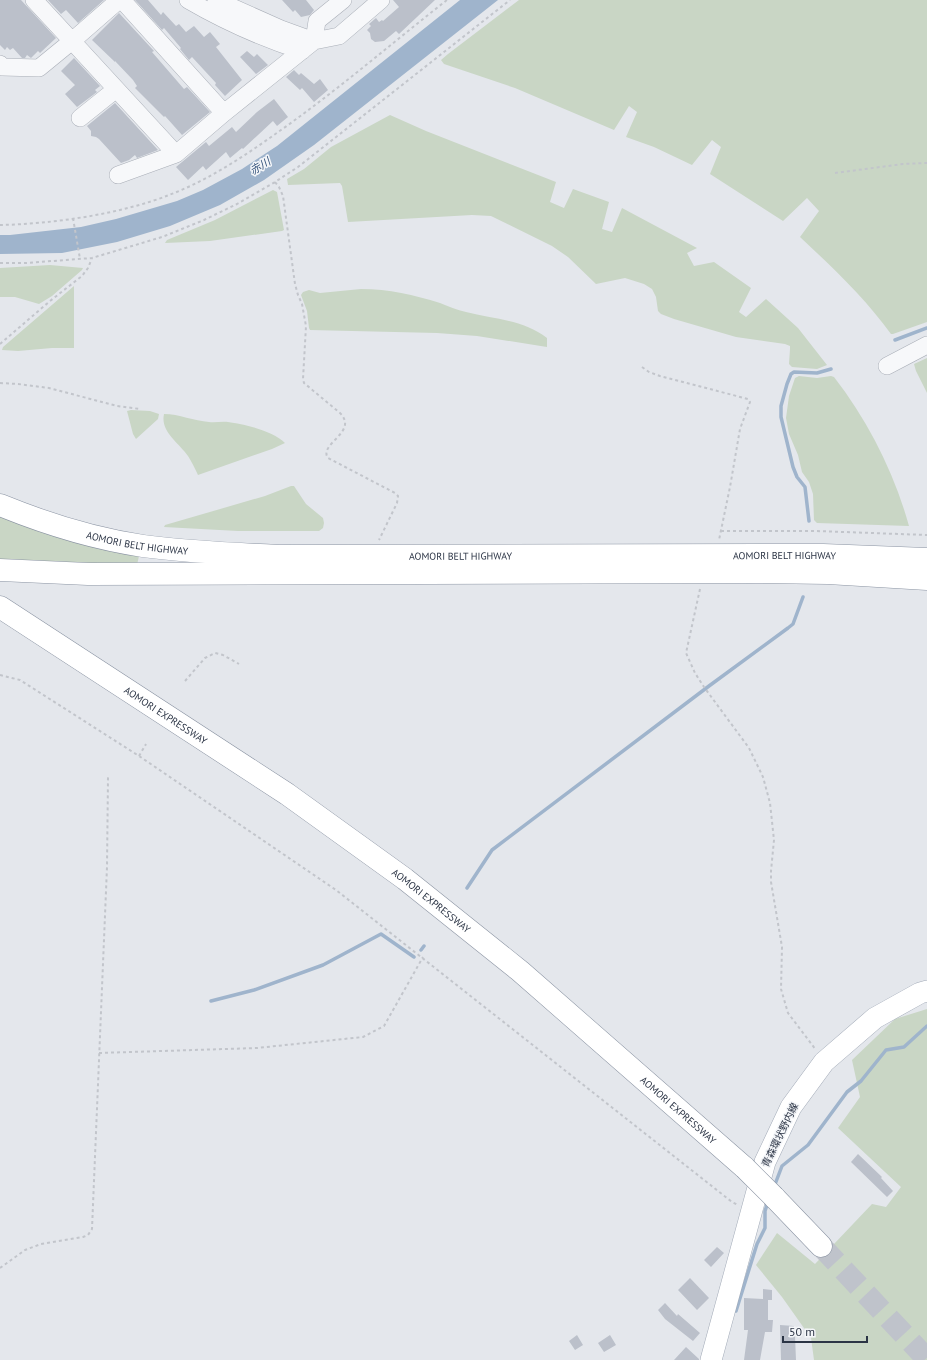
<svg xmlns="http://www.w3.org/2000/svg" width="927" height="1360" font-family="'PT Sans','Noto Sans JP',sans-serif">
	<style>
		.green { fill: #c9d6c5 }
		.water { fill: #9fb4cc }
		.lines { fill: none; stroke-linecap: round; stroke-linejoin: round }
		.stream { stroke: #9fb4cc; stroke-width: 3.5 }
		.building { fill: #bbc0ca }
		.highway-tunnel { stroke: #bfc3cb; stroke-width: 22; stroke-dasharray: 22 11; stroke-linecap: butt }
		.minor-casing { stroke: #a9aeb7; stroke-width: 18 }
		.major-casing { stroke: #a3abb8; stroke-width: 22 }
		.highway-casing { stroke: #8b94a3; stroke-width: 23 }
		.path { stroke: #c2c5cb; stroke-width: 2; stroke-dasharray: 3 3; stroke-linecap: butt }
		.minor { stroke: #f7f8fa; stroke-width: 17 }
		.major { stroke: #fff; stroke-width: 21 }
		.highway { stroke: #fff; stroke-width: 22 }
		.highway-bridge-casing { stroke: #8b94a3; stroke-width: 23; stroke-linecap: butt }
		.highway-bridge { stroke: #fff; stroke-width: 22 }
		.labels { text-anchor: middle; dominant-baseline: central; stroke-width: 3; stroke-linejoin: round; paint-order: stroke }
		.street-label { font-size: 10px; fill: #2b3445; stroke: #f4f6f9 }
		.water-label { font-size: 11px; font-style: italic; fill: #34527a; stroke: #f4f6f9 }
	</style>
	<rect width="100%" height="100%" fill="#e4e7ec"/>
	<!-- green -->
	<path class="green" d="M 519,0 L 927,0 L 927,322 L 893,334 L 891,334 C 865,298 832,267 800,237 L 819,211 L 807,198 L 783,221 L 710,174 L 721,147 L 712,140 L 692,165 L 654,147 L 626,137 L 637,112 L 629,106 L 614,130 L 515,88 L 444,64 L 441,60 L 448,54 Z
		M 390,115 L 426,131 L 556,182 L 550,202 L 564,208 L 573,189 L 609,202 L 602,229 L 612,232 L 622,208 L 697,248 L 687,253 L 694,266 L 714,262 L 751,288 L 739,312 L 746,317 L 766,299 L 798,328 L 827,365 L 817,369 L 792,367 L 789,364 L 790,349 L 790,346 L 785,344 L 736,337 L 674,319 L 661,314 L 658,311 L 656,297 L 652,289 L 644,284 L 625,278 L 596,284 L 568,257 L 552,246 L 491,216 L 472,215 L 348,222 L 342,186 L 340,183 L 288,185 L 287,179 L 304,169 L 331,147 Z
		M 273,190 L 277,192 L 284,230 L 282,231 L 210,241 L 165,243 L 167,240 L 215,220 Z
		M 50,265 L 83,268 L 82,270 L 52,296 L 39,304 L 15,297 L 0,297 L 0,268 Z
		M 74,286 L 74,348 L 52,348 L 18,351 L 2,350 L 3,347 Z
		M 361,289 C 389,289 414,295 440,303 C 448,306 457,310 466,312 C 494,319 524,320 547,338 L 547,347 L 477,336 L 437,333 L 310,330 L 309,328 L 307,311 L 301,295 L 303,292 L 309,290 L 320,293 Z
		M 927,358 L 927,393 L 916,371 L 914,364 Z
		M 799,376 L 817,378 L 831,376 L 834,377 C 868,421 894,472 909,526 L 817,523 L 814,520 L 813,494 L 809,482 L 802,472 L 798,455 L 789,434 L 786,418 L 789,396 L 795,378 Z
		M 131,410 L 150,411 L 159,414 L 158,419 L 136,439 L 133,434 L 127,411 Z
		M 164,414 C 179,414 194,421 209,422 C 215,423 222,421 228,422 C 244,424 273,431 285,443 L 272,449 L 198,475 C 195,469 192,462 188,456 C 179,443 160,432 164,414 Z
		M 291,486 L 294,486 L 306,504 L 323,518 L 324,523 L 323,528 L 319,531 L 238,531 L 164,527 L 165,525 L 265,496 Z
		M 0,513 L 139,556 L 137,565 L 0,559 Z
		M 927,1009 L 927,1360 L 814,1360 L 811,1338 L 782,1297 L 756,1265 L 777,1233 L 815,1264 L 872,1204 L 886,1207 L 901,1187 L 838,1128 L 860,1097 L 852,1060 L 895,1019 Z"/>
	<!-- water -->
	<path class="water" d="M 460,0 L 498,0 L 314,145 L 264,180 L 220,205 L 170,226 L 117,242 L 62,253 L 0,254 L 0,235 L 10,235 L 81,227 L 116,219 L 177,201 L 203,190 L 242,169 L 277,146 Z"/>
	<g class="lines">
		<!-- stream -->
		<path class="stream" d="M 895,340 L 927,328
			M 809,521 L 805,487 L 797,477 L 793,467 L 781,417 L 781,406 L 787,384 L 791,374 L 794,372 L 817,373 L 831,369
			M 467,888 L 492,850 L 709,686 L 788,628 L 793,624 L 803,597
			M 421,950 L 424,946
			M 211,1001 L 254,990 L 323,965 L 381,934 L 414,957
			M 774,1187 L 782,1166 L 808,1145 L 847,1092 L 861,1081 L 886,1050 L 904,1047 L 927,1026
			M 736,1311 L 757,1244 L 765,1228 L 765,1211 L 768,1202"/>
	</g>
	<!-- building -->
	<path class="building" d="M 0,0 L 21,0 L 56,38 L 40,53 L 38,51 L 31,58 L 27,55 L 25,58 L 22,58 L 13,48 L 10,50 L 7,47 L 5,50 L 0,45 Z
		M 48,0 L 104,0 L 78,23 L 66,10 L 61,14 Z
		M 135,0 L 148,0 L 161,15 L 163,12 L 176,26 L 179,24 L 186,32 L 194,26 L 204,37 L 210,32 L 220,44 L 216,47 L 242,80 L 225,96 L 215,85 L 216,83 L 192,57 L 189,60 L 180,49 L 181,48 L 164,28 L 162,30 Z
		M 282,0 L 306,0 L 314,10 L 310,15 L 301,17 L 295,10 L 293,12 Z
		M 393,0 L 435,0 L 399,34 L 396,31 L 384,41 L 375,42 L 371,39 L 370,33 L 367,30 L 371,26 L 369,24 L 376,18 L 379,22 L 382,20 L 383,21 L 399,7 Z
		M 119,13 L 154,51 L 152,52 L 184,89 L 187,87 L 210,112 L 182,135 L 165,116 L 164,117 L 135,88 L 137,86 L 133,80 L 115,61 L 115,62 L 92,40 Z
		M 247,51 L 254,57 L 257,54 L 268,65 L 256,74 L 240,57 Z
		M 74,58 L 100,86 L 95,90 L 97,92 L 77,107 L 65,94 L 75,85 L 61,71 Z
		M 294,70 L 299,75 L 301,73 L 314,84 L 320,79 L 328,90 L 314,102 L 302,88 L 300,90 L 286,77 Z
		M 274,99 L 288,117 L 277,126 L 273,121 L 243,149 L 242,148 L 230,158 L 226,152 L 206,170 L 203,166 L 188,180 L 176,167 L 206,142 L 209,146 L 232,127 L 236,132 L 257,112 Z
		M 115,103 L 158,150 L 137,158 L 135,155 L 129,160 L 121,163 L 99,139 L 96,137 L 91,136 L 91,131 L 87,126 Z
		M 858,1154 L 882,1177 L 881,1178 L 893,1191 L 887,1197 L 851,1162 Z
		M 717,1247 L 724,1253 L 711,1267 L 704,1260 Z
		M 690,1278 L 709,1298 L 697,1310 L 678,1290 Z
		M 763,1289 L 772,1290 L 772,1300 L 768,1300 L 768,1320 L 773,1320 L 772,1332 L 765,1332 L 760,1360 L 744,1360 L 748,1330 L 744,1330 L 744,1298 L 763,1299 Z
		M 665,1303 L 677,1316 L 678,1314 L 700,1333 L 693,1341 L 665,1319 L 658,1310 Z
		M 780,1325 L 794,1326 L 793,1336 L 795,1336 L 796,1360 L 781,1360 Z
		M 577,1335 L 583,1345 L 575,1350 L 569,1341 Z
		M 610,1335 L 616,1345 L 604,1352 L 598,1343 Z
		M 686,1347 L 699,1359 L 699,1360 L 674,1360 Z"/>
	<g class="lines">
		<!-- highway-tunnel -->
		<path class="highway-tunnel" d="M 821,1246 L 927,1359"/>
		<defs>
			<path id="minor" d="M 119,0 L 72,41 L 176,154 L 224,113 L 314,41 L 317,21 L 343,0
				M 122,0 L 224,113
				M 188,0 C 224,21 262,38 302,51
				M 216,0 L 281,29 L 314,41 L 339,36 L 381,0
				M 0,64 L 2,67 L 39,68 L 72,41 L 34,0
				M 80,118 L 115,90
				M 118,175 L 176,154
				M 887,366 L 927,345"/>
			<path id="major" d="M 711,1360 L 765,1162 L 791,1107 L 824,1062 L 831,1056 L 875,1018 L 920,993 L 927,991"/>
			<g id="highway">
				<path id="s1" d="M 0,505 C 44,523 96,539 143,546 C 188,552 233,554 279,556 L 823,555 L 927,559"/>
				<path d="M 0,570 L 88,574 L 755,572 L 828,573 L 927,579"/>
				<path id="s2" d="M 0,607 L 287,794 L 405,879 L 520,971 L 745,1168"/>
				<path d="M 774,1197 L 821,1246"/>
			</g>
		</defs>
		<!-- minor casing -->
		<use href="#minor" class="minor-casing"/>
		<!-- major casing -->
		<use href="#major" class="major-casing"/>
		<!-- highway casing -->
		<use href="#highway" class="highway-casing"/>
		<!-- path -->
		<path class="path" d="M 835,173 L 903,164 L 927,163
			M 275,182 L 279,187 L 283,196 L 295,284 L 298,295 L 302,304 L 306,326 L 303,379 L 304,383 L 340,413 C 359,432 318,444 328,458 L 395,493 L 398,496 L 397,503 L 379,540
			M 73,218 L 80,259
			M 0,225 C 52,224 121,214 169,195 C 209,180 246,155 281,130 C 339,89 392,43 447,0
			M 0,263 L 26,263 L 92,258 L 162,237 L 204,220 L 237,204 L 275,182 L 298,167 L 510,0
			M 0,344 L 50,301 L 82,276 L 88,268 L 92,258
			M 642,367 L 649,372 L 660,376 L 748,399 L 750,402 L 740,429 L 730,487 L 719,540
			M 0,383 L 18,384 L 49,388 L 117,406 L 140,409
			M 721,531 L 816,531 L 927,535
			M 700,589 L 686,653 L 695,673 L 704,687 L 749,748 L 763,777 L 770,803 L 774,840 L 771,871 L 771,882 L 782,947 L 781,989 L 788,1013 L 816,1050
			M 0,675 L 20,680 L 139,756 L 336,890 L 732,1202 L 738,1205
			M 185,681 L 205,658 L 215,653 L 223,655 L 239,664
			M 139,756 L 146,744
			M 99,1053 L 257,1048 L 363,1037 L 384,1026 L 423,957
			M 0,1268 L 25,1250 L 41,1244 L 83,1237 L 88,1235 L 92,1229 L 107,867 L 108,777"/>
		<!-- minor -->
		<use href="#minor" class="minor"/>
		<!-- major -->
		<use href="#major" class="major"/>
		<!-- highway -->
		<use href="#highway" class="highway"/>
		<defs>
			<path id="highway-bridge" d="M 745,1168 L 774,1197"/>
		</defs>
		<!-- highway-bridge casing -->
		<use href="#highway-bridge" class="highway-bridge-casing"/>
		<!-- highway-bridge -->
		<use href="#highway-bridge" class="highway-bridge"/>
	</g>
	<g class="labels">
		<!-- street labels -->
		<g class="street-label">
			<text stroke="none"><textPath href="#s1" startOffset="143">AOMORI BELT HIGHWAY</textPath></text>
			<text stroke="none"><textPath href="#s1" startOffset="791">AOMORI BELT HIGHWAY</textPath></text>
			<text stroke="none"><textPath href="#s1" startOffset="467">AOMORI BELT HIGHWAY</textPath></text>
			<text stroke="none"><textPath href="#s2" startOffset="198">AOMORI EXPRESSWAY</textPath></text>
			<text stroke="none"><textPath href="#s2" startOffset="522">AOMORI EXPRESSWAY</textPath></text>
			<text stroke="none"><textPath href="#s2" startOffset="846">AOMORI EXPRESSWAY</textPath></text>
			<text transform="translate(780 1135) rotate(-64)">青森環状野内線</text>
		</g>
		<!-- water labels -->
		<g class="water-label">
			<text transform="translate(260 166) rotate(-32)">赤川</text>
		</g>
	</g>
	<!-- scale -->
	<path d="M783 1336v6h84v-6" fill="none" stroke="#2b3445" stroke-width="2"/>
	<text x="789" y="1336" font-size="12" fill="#2b3445" stroke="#f4f6f9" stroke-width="3" paint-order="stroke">50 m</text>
</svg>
